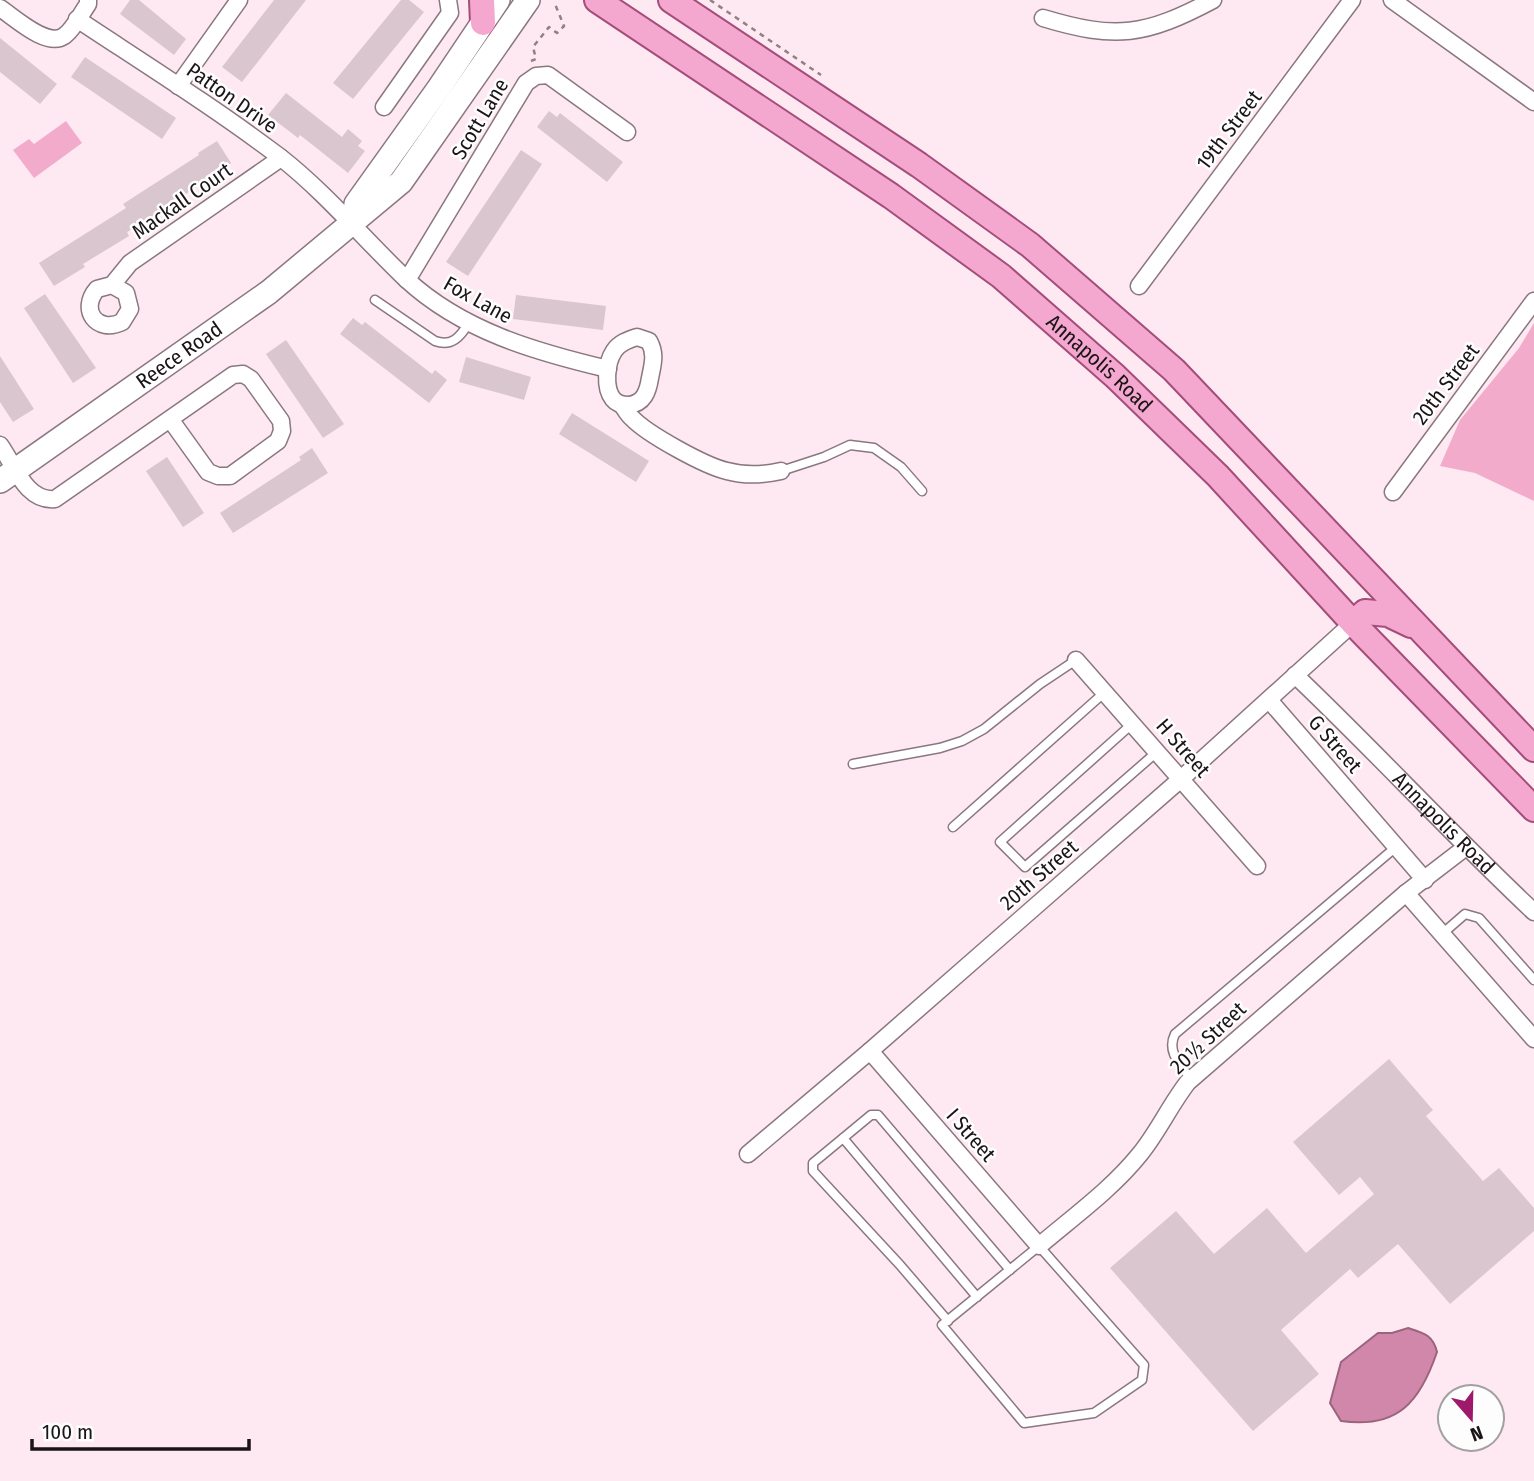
<svg xmlns="http://www.w3.org/2000/svg" width="1534" height="1481" font-family="'Fira Sans Condensed',sans-serif">
	<style>
		.green { fill: #f3abcc }
		.water { fill: #d187aa; stroke: #9a647e; stroke-width: 2 }
		.building { fill: #dac6ce }
		.lines { fill: none; stroke-linecap: round; stroke-linejoin: round }
		.service-casing { stroke: #8a777f; stroke-width: 11 }
		.minor-casing { stroke: #8a777f; stroke-width: 19 }
		.secondary-casing { stroke: #8a777f; stroke-width: 26 }
		.primary-casing { stroke: #a44d7a; stroke-width: 28 }
		.path { stroke: #8f8187; stroke-width: 2.5; stroke-dasharray: 5 5; stroke-linecap: butt }
		.service { stroke: #fff; stroke-width: 8 }
		.minor { stroke: #fff; stroke-width: 16 }
		.secondary { stroke: #fff; stroke-width: 23 }
		.primary { stroke: #f4a7cf; stroke-width: 24 }
		.labels { text-anchor: middle; dominant-baseline: central; stroke-width: 5; stroke-linejoin: round; paint-order: stroke }
		.street-label { font-size: 21px; fill: #1b1417; stroke: #fdfdfd }
	</style>
	<rect width="100%" height="100%" fill="#fee9f2"/>
	<!-- green -->
	<path class="green" d="M 66,121 L 82,143 L 34,178 L 13,150 L 29,139 L 34,144 Z
		M 1534,323 L 1534,501 L 1475,473 L 1440,466 L 1460,420 L 1519,348 Z"/>
	<!-- water -->
	<path class="water" d="M 1408,1328 C 1424,1333 1433,1335 1437,1352 C 1420,1402 1398,1429 1341,1421 L 1330,1403 L 1341,1362 L 1378,1333 L 1392,1333 Z"/>
	<!-- building -->
	<path class="building" d="M 130,0 L 139,0 L 186,39 L 174,55 L 120,14 Z
		M 274,0 L 306,0 L 242,82 L 222,67 Z
		M 401,0 L 409,0 L 424,12 L 353,99 L 333,83 Z
		M 0,38 L 57,84 L 40,104 L 0,72 Z
		M 85,57 L 176,118 L 162,139 L 71,77 Z
		M 286,93 L 342,137 L 348,129 L 362,141 L 358,146 L 365,151 L 348,173 L 300,135 L 298,138 L 268,115 Z
		M 549,111 L 557,117 L 560,113 L 623,162 L 607,182 L 537,127 Z
		M 217,141 L 231,163 L 183,196 L 182,194 L 164,206 L 166,210 L 127,232 L 129,236 L 83,264 L 85,267 L 54,286 L 39,263 L 126,208 L 123,204 L 199,155 L 198,153 Z
		M 521,150 L 542,164 L 468,276 L 446,262 Z
		M 45,294 L 96,368 L 73,383 L 24,308 Z
		M 516,295 L 606,306 L 603,330 L 513,319 Z
		M 353,318 L 362,325 L 365,322 L 432,374 L 435,370 L 447,380 L 429,403 L 340,334 Z
		M 286,340 L 344,424 L 323,438 L 266,354 Z
		M 0,356 L 34,409 L 13,422 L 0,402 Z
		M 466,357 L 531,377 L 524,400 L 459,382 Z
		M 572,413 L 649,461 L 636,482 L 559,434 Z
		M 312,448 L 328,473 L 233,533 L 220,513 L 301,460 L 299,457 Z
		M 167,457 L 204,513 L 183,527 L 146,471 Z
		M 1389,1059 L 1433,1110 L 1426,1116 L 1483,1181 L 1499,1168 L 1534,1208 L 1534,1231 L 1450,1304 L 1398,1244 L 1358,1278 L 1350,1269 L 1281,1330 L 1319,1374 L 1253,1431 L 1110,1268 L 1176,1211 L 1214,1254 L 1267,1208 L 1306,1253 L 1374,1194 L 1360,1177 L 1339,1195 L 1293,1142 Z"/>
	<g class="lines">
		<defs>
			<path id="service" d="M 375,300 L 435,341 C 452,347 460,337 469,323
				M 781,471 L 824,457 L 850,445 L 874,448 L 901,467 L 922,491
				M 1132,724 L 1000,842 L 1025,867 L 1158,751
				M 853,764 L 940,748 L 962,741 L 984,729 L 1040,684 L 1076,660
				M 953,827 L 1105,692
				M 1442,934 L 1465,914 L 1479,918 L 1534,980
				M 1191,1079 C 1181,1065 1166,1052 1175,1034 L 1396,847
				M 843,1138 L 977,1297
				M 1039,1246 L 1144,1365 L 1142,1380 L 1094,1413 L 1024,1423 L 942,1325 Z
				M 948,1321 L 900,1265 L 813,1171 L 813,1163 L 871,1115 L 878,1115 L 1010,1270"/>
			<g id="minor">
				<path d="M 1392,0 L 1534,102"/>
				<path d="M 0,8 C 15,18 47,48 64,36 C 73,30 81,14 88,4 L 88,0"/>
				<path d="M 1043,18 C 1116,40 1145,36 1213,0"/>
				<path d="M 77,19 C 145,64 215,108 280,157 C 326,193 364,239 406,279 C 462,331 536,352 608,369"/>
				<path d="M 178,86 L 239,0"/>
				<path d="M 384,107 L 450,13 L 448,0"/>
				<path d="M 407,280 L 526,83 L 536,76 L 548,75 L 627,132"/>
				<path d="M 112,285 L 126,293 L 130,309 L 122,322 C 97,334 79,310 97,289 L 112,285 L 130,263 L 281,158"/>
				<path d="M 1139,286 L 1352,0"/>
				<path d="M 637,337 L 649,341 C 656,354 653,363 650,378 C 648,391 644,404 628,405 C 622,405 617,404 613,399 C 604,388 606,363 614,351 C 619,343 628,340 637,337 Z"/>
				<path d="M 622,405 C 625,409 628,415 632,418 C 647,434 705,466 727,471 C 745,476 763,475 781,471"/>
				<path d="M 0,445 C 15,466 26,502 55,499 L 233,375 L 243,374 L 251,379 L 281,421 L 282,431 L 278,441 L 230,476 L 218,476 L 208,472 L 170,419"/>
				<path d="M 1393,492 L 1534,301"/>
				<path d="M 1076,660 L 1257,866"/>
				<path id="s1" d="M 1295,675 C 1376,752 1452,835 1534,912"/>
				<path d="M 1269,700 L 1425,880"/>
				<path d="M 1406,893 L 1534,1039"/>
				<path d="M 870,1051 L 1039,1246 C 1073,1217 1112,1189 1140,1154 C 1158,1132 1170,1105 1188,1082 L 1406,893 L 1466,847"/>
				<path d="M 748,1154 L 870,1051 L 1182,778 L 1353,623"/>
			</g>
			<g id="secondary">
				<path d="M 354,217 L 356,204 L 439,88 L 498,0"/>
				<path id="s2" d="M 0,481 L 269,292 L 401,182 L 528,0"/>
			</g>
			<g id="primary">
				<path d="M 482,0 L 483,23"/>
				<path id="s3" d="M 597,0 L 891,196 L 1001,276 L 1115,376 L 1218,476 L 1353,623 L 1534,809"/>
				<path d="M 671,0 L 919,165 L 1030,245 L 1174,370 L 1534,749"/>
				<path d="M 1353,623 L 1365,612 L 1388,614 L 1411,625"/>
			</g>
		</defs>
		<!-- service casing -->
		<use href="#service" class="service-casing"/>
		<!-- minor casing -->
		<use href="#minor" class="minor-casing"/>
		<!-- secondary casing -->
		<use href="#secondary" class="secondary-casing"/>
		<!-- primary casing -->
		<use href="#primary" class="primary-casing"/>
		<!-- path -->
		<path class="path" d="M 710,0 L 821,75
			M 531,61 L 536,59 L 533,47 L 549,27 L 557,33 L 564,26 L 555,4"/>
		<!-- service -->
		<use href="#service" class="service"/>
		<!-- minor -->
		<use href="#minor" class="minor"/>
		<!-- secondary -->
		<use href="#secondary" class="secondary"/>
		<!-- primary -->
		<use href="#primary" class="primary"/>
	</g>
	<g class="labels">
		<!-- street labels -->
		<g class="street-label">
			<text transform="translate(232 98) rotate(35)">Patton Drive</text>
			<text transform="translate(480 119) rotate(-59)">Scott Lane</text>
			<text transform="translate(1229 130) rotate(-53)">19th Street</text>
			<text transform="translate(182 201) rotate(-35)">Mackall Court</text>
			<text transform="translate(478 300) rotate(29)">Fox Lane</text>
			<text stroke="none"><textPath href="#s2" startOffset="219">Reece Road</textPath></text>
			<text stroke="none"><textPath href="#s3" startOffset="621">Annapolis Road</textPath></text>
			<text transform="translate(1446 384) rotate(-53)">20th Street</text>
			<text transform="translate(1335 744) rotate(49)">G Street</text>
			<text transform="translate(1183 748) rotate(49)">H Street</text>
			<text stroke="none"><textPath href="#s1" startOffset="210">Annapolis Road</textPath></text>
			<text transform="translate(1039 875) rotate(-41)">20th Street</text>
			<text transform="translate(1208 1038) rotate(-43)">20½ Street</text>
			<text transform="translate(971 1135) rotate(49)">I Street</text>
		</g>
	</g>
	<!-- north arrow -->
	<g transform="translate(1471 1418) rotate(160)"><circle r="33" fill="#fdfdfd" stroke="#a3a0a1" stroke-width="2"/>
	<path d="M0-5L12 26L0 18L-12 26Z" fill="#9e1969"/>
	<text y="-10" font-size="19" font-weight="bold" text-anchor="middle" fill="#1b1417">N</text>
	</g>
	<!-- scale -->
	<path d="M32 1439v10h217v-10" fill="none" stroke="#1b1417" stroke-width="3.5"/>
	<text x="42" y="1439" font-size="21" fill="#1b1417" stroke="#fdfdfd" stroke-width="5" paint-order="stroke">100 m</text>
</svg>
